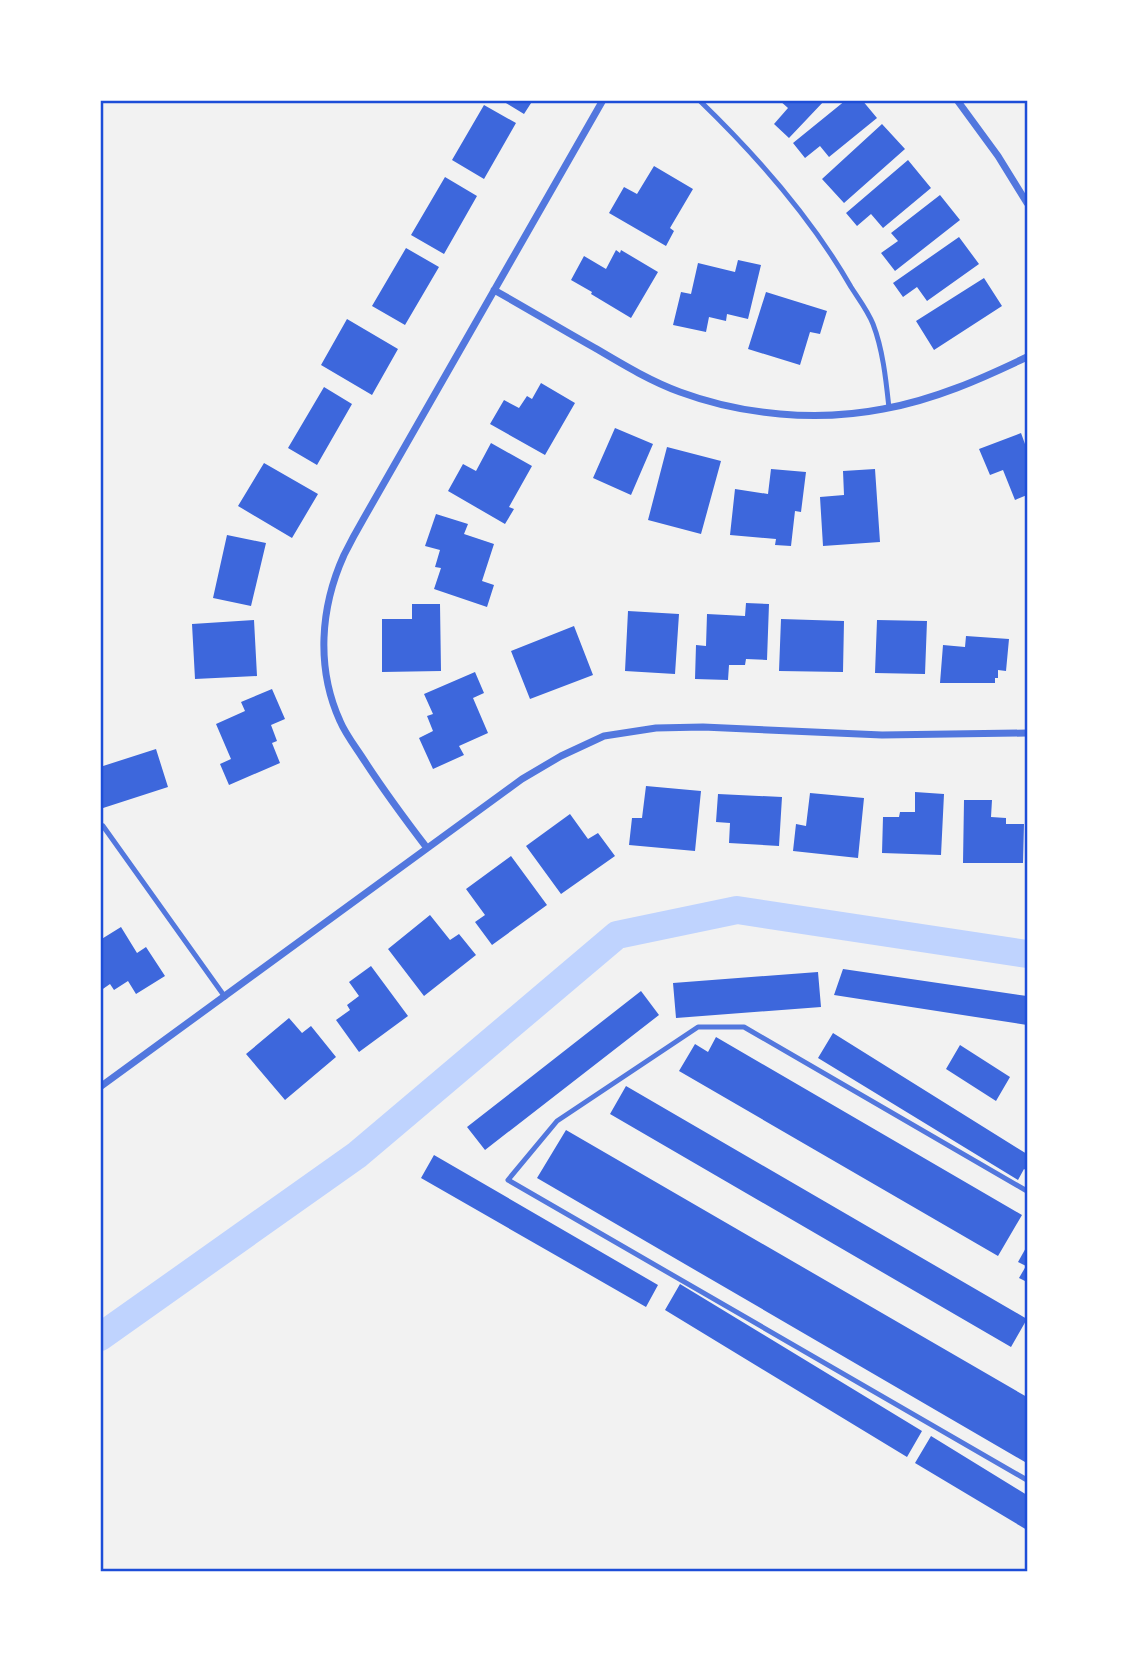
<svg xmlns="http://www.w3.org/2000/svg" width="1127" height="1671" font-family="'DejaVu Sans',sans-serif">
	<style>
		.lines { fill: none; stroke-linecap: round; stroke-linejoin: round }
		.canal { stroke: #bfd3fe; stroke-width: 28 }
		.building { fill: #3d67dc }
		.service { stroke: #5277de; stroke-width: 5 }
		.minor { stroke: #5277de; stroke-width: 7 }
		.neatline { fill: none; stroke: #1d4ed8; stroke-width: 2.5 }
	</style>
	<rect width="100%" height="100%" fill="#f2f2f2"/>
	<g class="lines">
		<!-- canal -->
		<path class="canal" d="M 100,1337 L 357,1155 L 617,935 L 737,910 L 1027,954"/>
	</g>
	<!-- building -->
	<path class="building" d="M 501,100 L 533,100 L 524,114 Z
		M 779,100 L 825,100 L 789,138 L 774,124 L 788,108 Z
		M 846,100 L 862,100 L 877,118 L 829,157 L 820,146 L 805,158 L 793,143 Z
		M 484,105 L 516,123 L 484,179 L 452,160 Z
		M 882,124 L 905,149 L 844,203 L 822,179 Z
		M 908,160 L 931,188 L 883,228 L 871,214 L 857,226 L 846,213 Z
		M 654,166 L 693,189 L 670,228 L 674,231 L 666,246 L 609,213 L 624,187 L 637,194 Z
		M 445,177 L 477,196 L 444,254 L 411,235 Z
		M 940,195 L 960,220 L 895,271 L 881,253 L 898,241 L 891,233 Z
		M 959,237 L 979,264 L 927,301 L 917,287 L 903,297 L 893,283 Z
		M 406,248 L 439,267 L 405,325 L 372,306 Z
		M 616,250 L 620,253 L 621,250 L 658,272 L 631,318 L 591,294 L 592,292 L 571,280 L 584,256 L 606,269 Z
		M 738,260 L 761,265 L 748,319 L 727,314 L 726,321 L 709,317 L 706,332 L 673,325 L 681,292 L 691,294 L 698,263 L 735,272 Z
		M 984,278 L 1002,306 L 934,350 L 916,321 Z
		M 766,292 L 827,311 L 820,334 L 810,332 L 800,365 L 748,349 Z
		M 347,319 L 398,349 L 372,395 L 321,365 Z
		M 541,383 L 575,403 L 545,455 L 490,424 L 504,400 L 519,408 L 527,396 L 532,399 Z
		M 324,387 L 352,404 L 317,465 L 288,448 Z
		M 615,428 L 653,444 L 631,495 L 593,478 Z
		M 1021,433 L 1025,444 L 1027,443 L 1027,495 L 1015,500 L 1003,470 L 990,475 L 979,449 Z
		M 491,443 L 532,466 L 509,507 L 514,509 L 505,524 L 448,491 L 463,464 L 476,471 Z
		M 667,447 L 721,461 L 701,534 L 648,520 Z
		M 264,463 L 318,494 L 292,538 L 238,506 Z
		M 771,469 L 806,472 L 801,512 L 795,511 L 791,546 L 775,545 L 776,539 L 730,535 L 735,489 L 768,494 Z
		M 875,469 L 880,542 L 823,546 L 820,497 L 844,495 L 843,471 Z
		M 436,514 L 468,524 L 464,534 L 494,544 L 482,581 L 494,585 L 487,607 L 434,589 L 441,568 L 435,567 L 440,550 L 425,546 Z
		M 227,535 L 266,543 L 251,606 L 213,598 Z
		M 746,603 L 769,604 L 767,660 L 746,659 L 745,665 L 729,665 L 728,680 L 695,679 L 696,645 L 706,646 L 707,614 L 745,616 Z
		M 412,604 L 440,604 L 441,671 L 382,672 L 382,619 L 412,619 Z
		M 628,611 L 679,614 L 675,674 L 625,671 Z
		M 781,619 L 844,621 L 843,672 L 779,671 Z
		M 254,620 L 257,676 L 195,679 L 192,624 Z
		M 877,620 L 927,621 L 925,674 L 875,673 Z
		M 574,626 L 593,675 L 530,699 L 511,651 Z
		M 966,636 L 1009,639 L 1006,671 L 998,670 L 998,678 L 995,678 L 995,683 L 940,683 L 943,645 L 965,647 Z
		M 475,672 L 484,693 L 473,698 L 488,733 L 459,746 L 464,755 L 433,769 L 419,738 L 433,731 L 427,716 L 433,714 L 424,694 Z
		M 272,689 L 285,719 L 271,725 L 277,741 L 272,743 L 280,763 L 229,785 L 220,764 L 231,759 L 216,724 L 245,711 L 241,702 Z
		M 156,749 L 168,787 L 100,809 L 100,767 Z
		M 646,786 L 701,791 L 695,851 L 629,845 L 632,818 L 642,818 Z
		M 915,792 L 944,794 L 941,855 L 882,853 L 883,817 L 899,817 L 900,812 L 915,812 Z
		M 810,793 L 864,798 L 858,858 L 793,851 L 796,824 L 806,826 Z
		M 718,794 L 782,797 L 779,846 L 729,843 L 730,823 L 716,822 Z
		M 964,800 L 992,800 L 991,817 L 1006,818 L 1006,824 L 1024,824 L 1023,863 L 963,863 Z
		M 570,814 L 588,839 L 598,833 L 615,856 L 561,894 L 526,846 Z
		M 511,856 L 547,905 L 492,945 L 475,922 L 485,915 L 466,889 Z
		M 430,915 L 450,940 L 459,934 L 476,955 L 424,996 L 388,949 Z
		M 121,927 L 137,953 L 146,947 L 165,976 L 136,994 L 128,981 L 114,990 L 110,984 L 100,991 L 100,940 Z
		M 371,966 L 408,1016 L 359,1052 L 336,1020 L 350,1010 L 347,1005 L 359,996 L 349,982 Z
		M 843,969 L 1027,996 L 1027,1025 L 834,995 Z
		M 818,972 L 821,1007 L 676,1018 L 673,983 Z
		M 641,991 L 659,1015 L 485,1150 L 467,1127 Z
		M 289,1018 L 302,1033 L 311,1026 L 336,1057 L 285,1100 L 246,1054 Z
		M 833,1033 L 1027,1154 L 1027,1171 L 1024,1169 L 1018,1180 L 818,1058 Z
		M 716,1037 L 1022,1215 L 998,1256 L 679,1071 L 695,1044 L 708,1052 Z
		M 960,1045 L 1010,1077 L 996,1101 L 946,1069 Z
		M 626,1086 L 1027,1319 L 1011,1347 L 610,1114 Z
		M 566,1130 L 1027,1397 L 1027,1458 L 1025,1462 L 537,1178 Z
		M 434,1155 L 658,1285 L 646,1307 L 421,1178 Z
		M 1027,1246 L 1027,1282 L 1019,1278 L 1026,1266 L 1018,1262 Z
		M 680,1284 L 922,1431 L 907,1457 L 665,1310 Z
		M 931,1436 L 1027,1495 L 1027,1530 L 915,1463 Z"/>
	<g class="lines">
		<!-- service -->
		<path class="service" d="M 699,100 C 757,156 811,217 851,287 C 858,298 868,311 873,324 C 883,350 886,380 889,408
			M 103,826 L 225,997
			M 1027,1191 L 744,1027 L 698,1027 L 557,1121 L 508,1180 L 1027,1480"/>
		<!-- minor -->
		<path class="minor" d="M 957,100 L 998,156 L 1027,203
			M 494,290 C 528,309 561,329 595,348 C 622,364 650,381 680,392 C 742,415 817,422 883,409 C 934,400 981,379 1027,357
			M 427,848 C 404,818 382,788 362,757 C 354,745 345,733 340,721 C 316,668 320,608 344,555 C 350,543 357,530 364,518 L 603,100
			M 100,1087 L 522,779 L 561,756 L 604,736 L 656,728 L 703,727 L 882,735 L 1027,733"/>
	</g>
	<!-- border -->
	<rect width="1127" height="1671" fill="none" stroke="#ffffff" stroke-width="203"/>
	<rect x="102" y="102" width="924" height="1468" class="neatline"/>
</svg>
